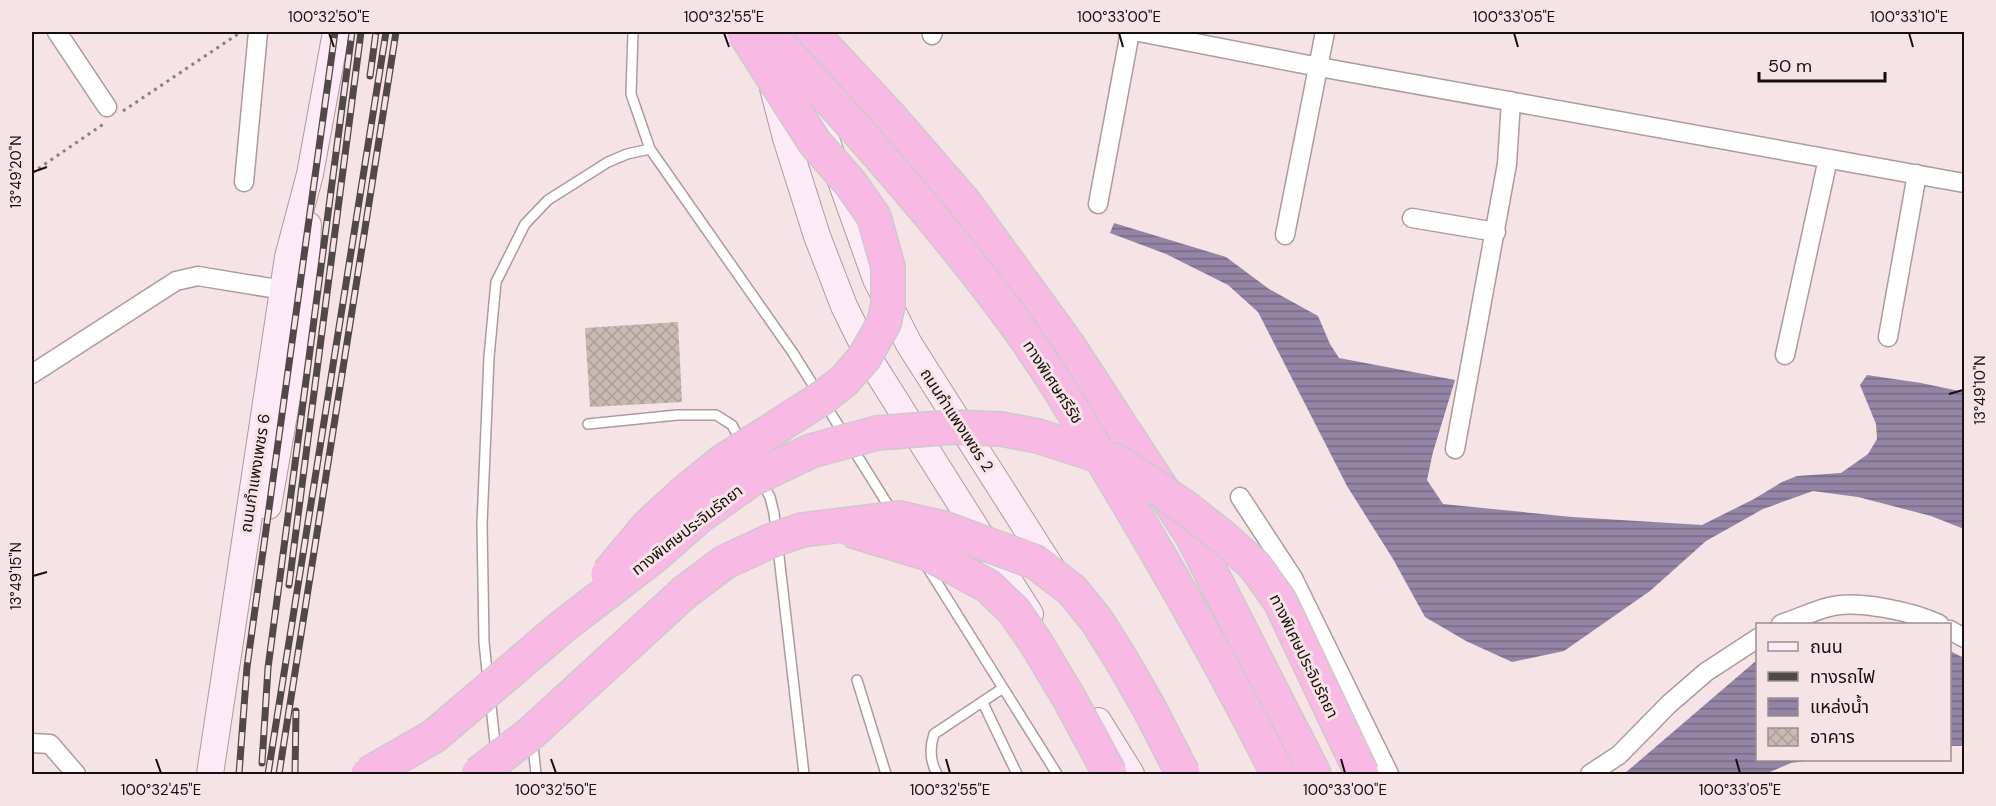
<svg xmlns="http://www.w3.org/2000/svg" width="1996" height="806" font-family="'DM Sans','Noto Sans Thai',sans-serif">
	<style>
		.water { fill: url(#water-rules) }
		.building { fill: url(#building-cross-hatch) }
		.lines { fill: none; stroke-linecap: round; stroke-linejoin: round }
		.lane-casing { stroke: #ac9b9d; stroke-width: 12 }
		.street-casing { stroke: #ac9b9d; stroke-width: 21 }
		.secondary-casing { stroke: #ac9b9d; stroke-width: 28 }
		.highway-casing { stroke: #cccaca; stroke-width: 36 }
		.path { stroke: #8b7f80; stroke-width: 3; stroke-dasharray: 3 4.5; stroke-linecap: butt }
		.lane { stroke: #fff; stroke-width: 9 }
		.street { stroke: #fff; stroke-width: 18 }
		.secondary { stroke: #fdeaf7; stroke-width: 26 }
		.highway { stroke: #f8b9e5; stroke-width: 33 }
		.rail-casing { stroke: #514849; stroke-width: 7 }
		.rail { stroke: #f6e3e5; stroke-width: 4.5; stroke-dasharray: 14; stroke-linecap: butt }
		.highway-bridge-casing { stroke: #cccaca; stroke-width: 36; stroke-linecap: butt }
		.highway-bridge { stroke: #f8b9e5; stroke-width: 33 }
		.ticks { fill: none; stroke: #150f10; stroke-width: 2 }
		.labels { text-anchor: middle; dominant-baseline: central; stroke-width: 6; stroke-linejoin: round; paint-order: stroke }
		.street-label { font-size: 16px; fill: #150f10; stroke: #f6e3e5 }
		.neatline { fill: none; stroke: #150f10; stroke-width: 2 }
		.ticks-label { font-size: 15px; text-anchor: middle; fill: #150f10 }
	</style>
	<defs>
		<pattern id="water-rules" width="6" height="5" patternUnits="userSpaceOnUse" patternTransform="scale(1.5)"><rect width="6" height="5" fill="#9484a6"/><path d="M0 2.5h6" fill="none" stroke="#786a86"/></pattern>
		<pattern id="building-cross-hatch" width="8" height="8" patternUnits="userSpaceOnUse" patternTransform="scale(1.5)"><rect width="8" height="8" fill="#c9b9b3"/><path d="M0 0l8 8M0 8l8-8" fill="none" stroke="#ac9e99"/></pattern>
	</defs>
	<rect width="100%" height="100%" fill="#f6e3e5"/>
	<!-- water -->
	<path class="water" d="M 1114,223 L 1226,257 L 1269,289 L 1318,316 L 1330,344 L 1339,358 L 1455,380 L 1433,452 L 1427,480 L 1443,504 L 1572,517 L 1702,525 L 1754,499 L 1782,482 L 1797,476 L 1841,473 L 1868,454 L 1877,439 L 1876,424 L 1860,385 L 1867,375 L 1921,383 L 1964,392 L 1964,529 L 1931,516 L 1858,497 L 1813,491 L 1763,509 L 1706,541 L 1650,591 L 1564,651 L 1512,662 L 1466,641 L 1425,617 L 1393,559 L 1347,486 L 1258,312 L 1228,285 L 1166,254 L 1110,233 Z
		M 1950,651 L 1964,658 L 1964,746 L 1950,746 Z
		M 1757,660 L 1758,760 L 1812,760 L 1791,763 L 1765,774 L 1624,774 Z"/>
	<!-- building -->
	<path class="building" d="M 678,322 L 682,402 L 590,407 L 585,328 Z"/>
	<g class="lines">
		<defs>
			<path id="lane" d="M 633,32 L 631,94 L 650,149 L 793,353 L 893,513
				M 588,424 L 677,415 L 716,415 L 732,425 L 741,442
				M 761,481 L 770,497 L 774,513 L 804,774
				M 926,565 L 1057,774
				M 488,680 L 484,642 L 482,524 L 489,357 L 496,282 L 525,224 L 548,200 L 608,162 L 627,154 L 650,149
				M 857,680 L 886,774
				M 490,697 L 496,752
				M 983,703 L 1017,774
				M 533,746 L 536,774
				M 937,774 C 930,761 929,749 934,734 L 1003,688"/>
			<path id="street" d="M 57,32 L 107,107
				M 1139,32 L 1319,67 L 1964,183
				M 932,35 L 933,32
				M 244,182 L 258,32
				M 1098,204 L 1130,32
				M 1412,218 L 1496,232
				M 1285,235 L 1325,32
				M 1888,337 L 1917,174
				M 1785,355 L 1828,159
				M 32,374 L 176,281 L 198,276 L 295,292
				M 1455,449 L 1507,164 L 1511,101
				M 1240,497 L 1293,578 L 1389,774
				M 1781,624 C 1797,619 1813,611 1829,607 C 1856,599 1914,612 1939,624
				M 1950,630 L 1964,638
				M 32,743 L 50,744 L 76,774
				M 1590,774 L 1619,755 L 1669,704 L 1706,672 L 1758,638"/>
			<path id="secondary" d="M 811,79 L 822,128 L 876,279 L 909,344 L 1056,575
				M 773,88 L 786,138 L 817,236 L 844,306 L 873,365 L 1030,614
				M 268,506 L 305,294 L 308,225
				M 1098,721 L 1131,774
				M 210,774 L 288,257 L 310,174 L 336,32"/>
			<path id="highway" d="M 811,32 L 891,118 L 964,202 L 1068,345 L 1193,537 L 1314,774"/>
		</defs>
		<!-- lane casing -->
		<use href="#lane" class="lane-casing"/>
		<!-- street casing -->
		<use href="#street" class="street-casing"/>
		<!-- secondary casing -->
		<use href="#secondary" class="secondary-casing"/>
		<!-- highway casing -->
		<use href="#highway" class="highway-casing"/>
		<!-- path -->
		<path class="path" d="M 123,111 L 241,32
			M 32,173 L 105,123"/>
		<!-- lane -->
		<use href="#lane" class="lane"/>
		<!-- street -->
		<use href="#street" class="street"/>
		<!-- secondary -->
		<use href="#secondary" class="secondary"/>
		<!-- highway -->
		<use href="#highway" class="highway"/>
		<defs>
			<path id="rail" d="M 370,76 L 376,32
				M 289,585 L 361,32
				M 262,763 L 268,668 L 352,32
				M 239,774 L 247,667 L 335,32
				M 268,774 L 386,32
				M 279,774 L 396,32
				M 295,774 L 296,711"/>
		</defs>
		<!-- rail casing -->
		<use href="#rail" class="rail-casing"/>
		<!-- rail -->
		<use href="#rail" class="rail"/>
		<defs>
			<path id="highway-bridge" d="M 767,32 C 853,123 937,218 1012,319 C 1049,369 1080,423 1112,476 C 1171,574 1227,673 1278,774
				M 850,530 L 929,554 L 988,586 L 1014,611 L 1036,643 L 1069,698 L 1110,774
				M 608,574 L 648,526 L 685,492 L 722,462 L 822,398 L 844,381 L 864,358 L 884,323 L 888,305 L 888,267 L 874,217 L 851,184 L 815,143 L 744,32
				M 368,774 L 434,736 L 562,627 L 653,557 L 701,515 L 752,479 L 811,451 L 877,433 L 954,427 L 1001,429 L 1038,436 L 1118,462 L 1186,508 L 1224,538 L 1255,566 L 1280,601 L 1362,774
				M 478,774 L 530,734 L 685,592 L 725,562 L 770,541 L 802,530 L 899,518 L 943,528 L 1035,562 L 1072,590 L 1097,621 L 1122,661 L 1148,706 L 1183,774"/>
		</defs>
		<!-- highway-bridge casing -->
		<use href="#highway-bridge" class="highway-bridge-casing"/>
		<!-- highway-bridge -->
		<use href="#highway-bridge" class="highway-bridge"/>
	</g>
	<!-- ticks -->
	<path class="ticks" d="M 329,33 L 334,47M 724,33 L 729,47M 1119,33 L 1123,47M 1514,33 L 1518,47M 1909,33 L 1913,47M 33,172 L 47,167M 1949,394 L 1963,390M 33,576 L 47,572M 156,759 L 161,773M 551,759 L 556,773M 946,759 L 950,773M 1341,759 L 1345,773M 1736,759 L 1740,773"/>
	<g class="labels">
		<!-- street labels -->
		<g class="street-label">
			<text transform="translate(1053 382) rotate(57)">ทางพิเศษศรีรัช</text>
			<text transform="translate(957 420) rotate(57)">ถนนกำแพงเพชร 2</text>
			<text transform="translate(255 473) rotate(-81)">ถนนกำแพงเพชร 6</text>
			<text transform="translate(687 530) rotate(-38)">ทางพิเศษประจิมรัถยา</text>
			<text transform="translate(1304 656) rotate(64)">ทางพิเศษประจิมรัถยา</text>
		</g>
	</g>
	<!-- border -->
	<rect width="1996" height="806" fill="none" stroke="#f6e3e5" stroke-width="66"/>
	<!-- legend -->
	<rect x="1756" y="623" width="195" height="138" fill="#f6e3e5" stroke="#9c8e90" stroke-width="1.5"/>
	<rect x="1768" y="642" width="30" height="9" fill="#fdeaf7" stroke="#9c8e90" stroke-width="1.5"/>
	<text x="1810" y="653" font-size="18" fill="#150f10">ถนน</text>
	<rect x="1768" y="672" width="30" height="9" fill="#514849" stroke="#9c8e90" stroke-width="1.5"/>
	<text x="1810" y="683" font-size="18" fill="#150f10">ทางรถไฟ</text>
	<rect x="1768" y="698" width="30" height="18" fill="url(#water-rules)" stroke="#9c8e90" stroke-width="1.5"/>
	<text x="1810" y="713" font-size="18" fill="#150f10">แหล่งน้ำ</text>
	<rect x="1768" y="728" width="30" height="18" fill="url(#building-cross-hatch)" stroke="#9c8e90" stroke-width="1.5"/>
	<text x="1810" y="743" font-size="18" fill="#150f10">อาคาร</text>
	<!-- scale -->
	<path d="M1759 72v9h126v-9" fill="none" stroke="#150f10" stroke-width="3"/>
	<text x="1768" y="72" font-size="18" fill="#150f10" stroke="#f6e3e5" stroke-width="4.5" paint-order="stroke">50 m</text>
	<rect x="33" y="33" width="1930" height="740" class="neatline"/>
	<g class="ticks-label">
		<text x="329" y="22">100°32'50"E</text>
		<text x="724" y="22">100°32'55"E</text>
		<text x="1119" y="22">100°33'00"E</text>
		<text x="1514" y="22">100°33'05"E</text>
		<text x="1909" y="22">100°33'10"E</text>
		<text transform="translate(16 172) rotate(-90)" y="5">13°49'20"N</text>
		<text transform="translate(1980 390) rotate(-90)" y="5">13°49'10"N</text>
		<text transform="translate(16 576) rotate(-90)" y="5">13°49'15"N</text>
		<text x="161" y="795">100°32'45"E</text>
		<text x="556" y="795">100°32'50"E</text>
		<text x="950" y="795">100°32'55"E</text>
		<text x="1345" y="795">100°33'00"E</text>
		<text x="1740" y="795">100°33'05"E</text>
	</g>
</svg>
